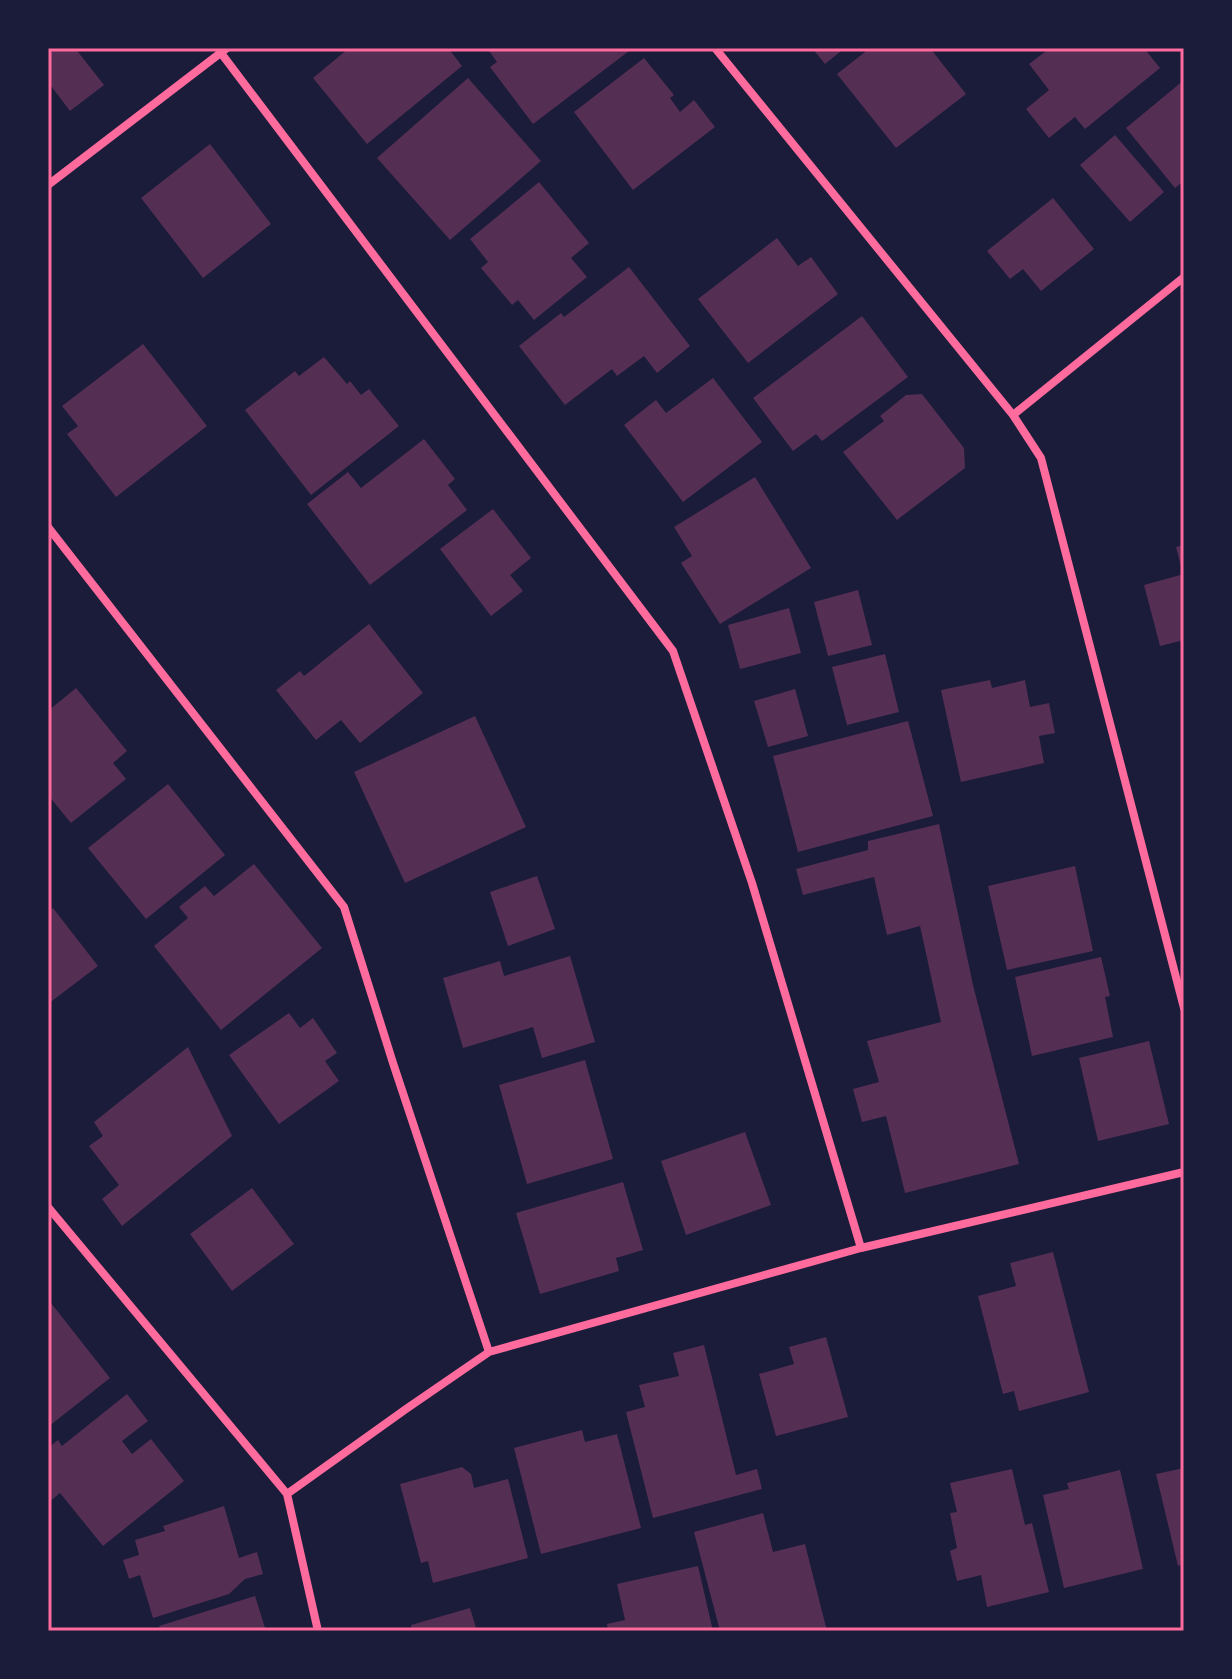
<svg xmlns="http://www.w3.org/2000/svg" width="1232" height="1679" font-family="Commissioner,sans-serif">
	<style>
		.building { fill: #542f53 }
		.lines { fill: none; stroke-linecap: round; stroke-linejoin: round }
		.minor { stroke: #ff6b9d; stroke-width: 8 }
		.neatline { fill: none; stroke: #ff6b9d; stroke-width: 3 }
	</style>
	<rect width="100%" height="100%" fill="#1b1b3a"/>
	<!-- building -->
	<path class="building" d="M 48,48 L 75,48 L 104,85 L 70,111 L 48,82 Z
		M 349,48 L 448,48 L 462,66 L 367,144 L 313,78 Z
		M 487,48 L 633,48 L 533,124 L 490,67 L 497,62 Z
		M 812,48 L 845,48 L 825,64 Z
		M 870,48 L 930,48 L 966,94 L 896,148 L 837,74 Z
		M 1050,48 L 1144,48 L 1160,68 L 1085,129 L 1075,117 L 1049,138 L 1026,109 L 1049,90 L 1029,64 Z
		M 644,58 L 674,95 L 670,98 L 680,112 L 694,100 L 715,127 L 633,190 L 574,112 Z
		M 468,78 L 541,161 L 450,240 L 377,158 Z
		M 1184,80 L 1184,181 L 1175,188 L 1126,128 Z
		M 1115,135 L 1164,192 L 1130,222 L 1080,165 Z
		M 210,144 L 271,224 L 203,278 L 141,198 Z
		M 539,182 L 589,243 L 571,258 L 587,277 L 534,320 L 518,300 L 512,305 L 481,268 L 488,262 L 470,239 Z
		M 1053,198 L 1094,249 L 1041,291 L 1023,269 L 1010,279 L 987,251 Z
		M 777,238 L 798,266 L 811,257 L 838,294 L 748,363 L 698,299 Z
		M 629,267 L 690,346 L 657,373 L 644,356 L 617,376 L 612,369 L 565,405 L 519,346 L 561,313 L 564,317 Z
		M 862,316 L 908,377 L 822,441 L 816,434 L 793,451 L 753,398 Z
		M 143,344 L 207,426 L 116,497 L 67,434 L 78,426 L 62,406 Z
		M 324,357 L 347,384 L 350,381 L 361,395 L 369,389 L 399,426 L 311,495 L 245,410 L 295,371 L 299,376 Z
		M 713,378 L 762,442 L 683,502 L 624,425 L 656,400 L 666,413 Z
		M 922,394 L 964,448 L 965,468 L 897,520 L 843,452 L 884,421 L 880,416 L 906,395 Z
		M 424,439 L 455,479 L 448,485 L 467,510 L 370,585 L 307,504 L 348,472 L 361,488 Z
		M 755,477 L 811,568 L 720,624 L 681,563 L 692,556 L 674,527 Z
		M 493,509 L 531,558 L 510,575 L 523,591 L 491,616 L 440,549 Z
		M 1184,545 L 1184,574 L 1183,574 L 1176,547 Z
		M 1184,574 L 1184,640 L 1160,646 L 1144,585 Z
		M 858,590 L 872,645 L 828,656 L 814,602 Z
		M 789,608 L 801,653 L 740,669 L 728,625 Z
		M 369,624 L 423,693 L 360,743 L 341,720 L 316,740 L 276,690 L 300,671 L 304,676 Z
		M 885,654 L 899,712 L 847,725 L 832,667 Z
		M 990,680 L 992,688 L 1025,680 L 1030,707 L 1049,703 L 1055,733 L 1039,736 L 1044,763 L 961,782 L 941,690 Z
		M 76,688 L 127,751 L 113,763 L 126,779 L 71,823 L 48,795 L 48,734 L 49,733 L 48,711 Z
		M 795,689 L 808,736 L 768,747 L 754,701 Z
		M 475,716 L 526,827 L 405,883 L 354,772 Z
		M 908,721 L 933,816 L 798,852 L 773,756 Z
		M 168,784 L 225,855 L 146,919 L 88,848 Z
		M 939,824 L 973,985 L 1019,1164 L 905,1193 L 886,1116 L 862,1122 L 853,1089 L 879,1082 L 867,1041 L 941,1022 L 920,926 L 887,935 L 874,877 L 803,895 L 796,869 L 868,850 L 868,841 Z
		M 254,864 L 322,948 L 221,1030 L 154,946 L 188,918 L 179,907 L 205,886 L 214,896 Z
		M 1075,866 L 1093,951 L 1007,970 L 988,886 Z
		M 537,876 L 555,929 L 508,946 L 490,892 Z
		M 53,908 L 98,966 L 48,1004 L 48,912 Z
		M 570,956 L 595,1042 L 542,1058 L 533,1027 L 463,1048 L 443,978 L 500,961 L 504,976 Z
		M 1101,957 L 1110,996 L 1105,997 L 1113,1037 L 1032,1056 L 1015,977 Z
		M 289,1013 L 300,1028 L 313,1018 L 337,1053 L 325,1061 L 339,1081 L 279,1124 L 229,1055 Z
		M 1149,1041 L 1169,1124 L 1098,1141 L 1079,1058 Z
		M 188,1047 L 232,1136 L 122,1226 L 102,1199 L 119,1185 L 89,1146 L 103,1136 L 94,1122 Z
		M 585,1060 L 613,1159 L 527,1184 L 499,1085 Z
		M 745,1132 L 771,1205 L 686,1235 L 661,1161 Z
		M 623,1182 L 643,1250 L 616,1258 L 619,1271 L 540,1294 L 516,1213 Z
		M 252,1188 L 294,1244 L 232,1291 L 190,1234 Z
		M 1053,1252 L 1089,1392 L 1019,1411 L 1014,1391 L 1003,1394 L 978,1296 L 1016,1286 L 1010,1263 Z
		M 51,1303 L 110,1378 L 48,1427 L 48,1306 Z
		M 826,1337 L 848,1417 L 776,1436 L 759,1374 L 794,1364 L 789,1347 Z
		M 704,1345 L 736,1475 L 757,1469 L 762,1489 L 653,1518 L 626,1412 L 645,1407 L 639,1385 L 679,1376 L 673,1353 Z
		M 127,1394 L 148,1421 L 122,1441 L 132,1454 L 151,1439 L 184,1481 L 103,1546 L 60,1493 L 48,1503 L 48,1448 L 58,1440 L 62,1446 Z
		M 582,1430 L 585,1442 L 617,1434 L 641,1528 L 541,1554 L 514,1448 Z
		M 462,1467 L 471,1474 L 474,1488 L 508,1479 L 528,1558 L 433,1583 L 428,1561 L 421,1563 L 400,1484 Z
		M 1184,1468 L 1184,1564 L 1178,1566 L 1156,1474 Z
		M 1012,1469 L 1025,1525 L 1032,1523 L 1049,1592 L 987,1607 L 981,1575 L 957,1581 L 950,1551 L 957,1548 L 950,1513 L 957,1512 L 950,1483 Z
		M 1120,1470 L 1143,1569 L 1064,1588 L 1043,1495 L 1069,1489 L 1067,1483 Z
		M 224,1506 L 239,1558 L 257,1552 L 263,1574 L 245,1579 L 229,1594 L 153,1618 L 140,1575 L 129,1579 L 123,1560 L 139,1555 L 135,1540 L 165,1531 L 163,1526 Z
		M 763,1513 L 773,1552 L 805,1544 L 827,1631 L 720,1631 L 694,1532 Z
		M 698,1566 L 713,1631 L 608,1631 L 607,1624 L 625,1620 L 617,1584 Z
		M 255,1596 L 266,1631 L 161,1631 L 159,1626 Z
		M 470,1608 L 477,1631 L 412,1631 L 411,1625 Z"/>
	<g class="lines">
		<!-- minor -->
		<path class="minor" d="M 715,48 L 1013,415 L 1041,458 L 1184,1008
			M 221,53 L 673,651 L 752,883 L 861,1248
			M 48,185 L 227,48
			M 1013,415 L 1184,277
			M 48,527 L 344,907 L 393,1063 L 489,1352
			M 48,1207 L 287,1494 L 318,1631
			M 287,1494 L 406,1409 L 489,1352 L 861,1248 L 1184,1172"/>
	</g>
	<!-- border -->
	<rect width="1232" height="1679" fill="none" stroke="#1b1b3a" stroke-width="100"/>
	<rect x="50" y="50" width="1132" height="1579" class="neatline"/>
</svg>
